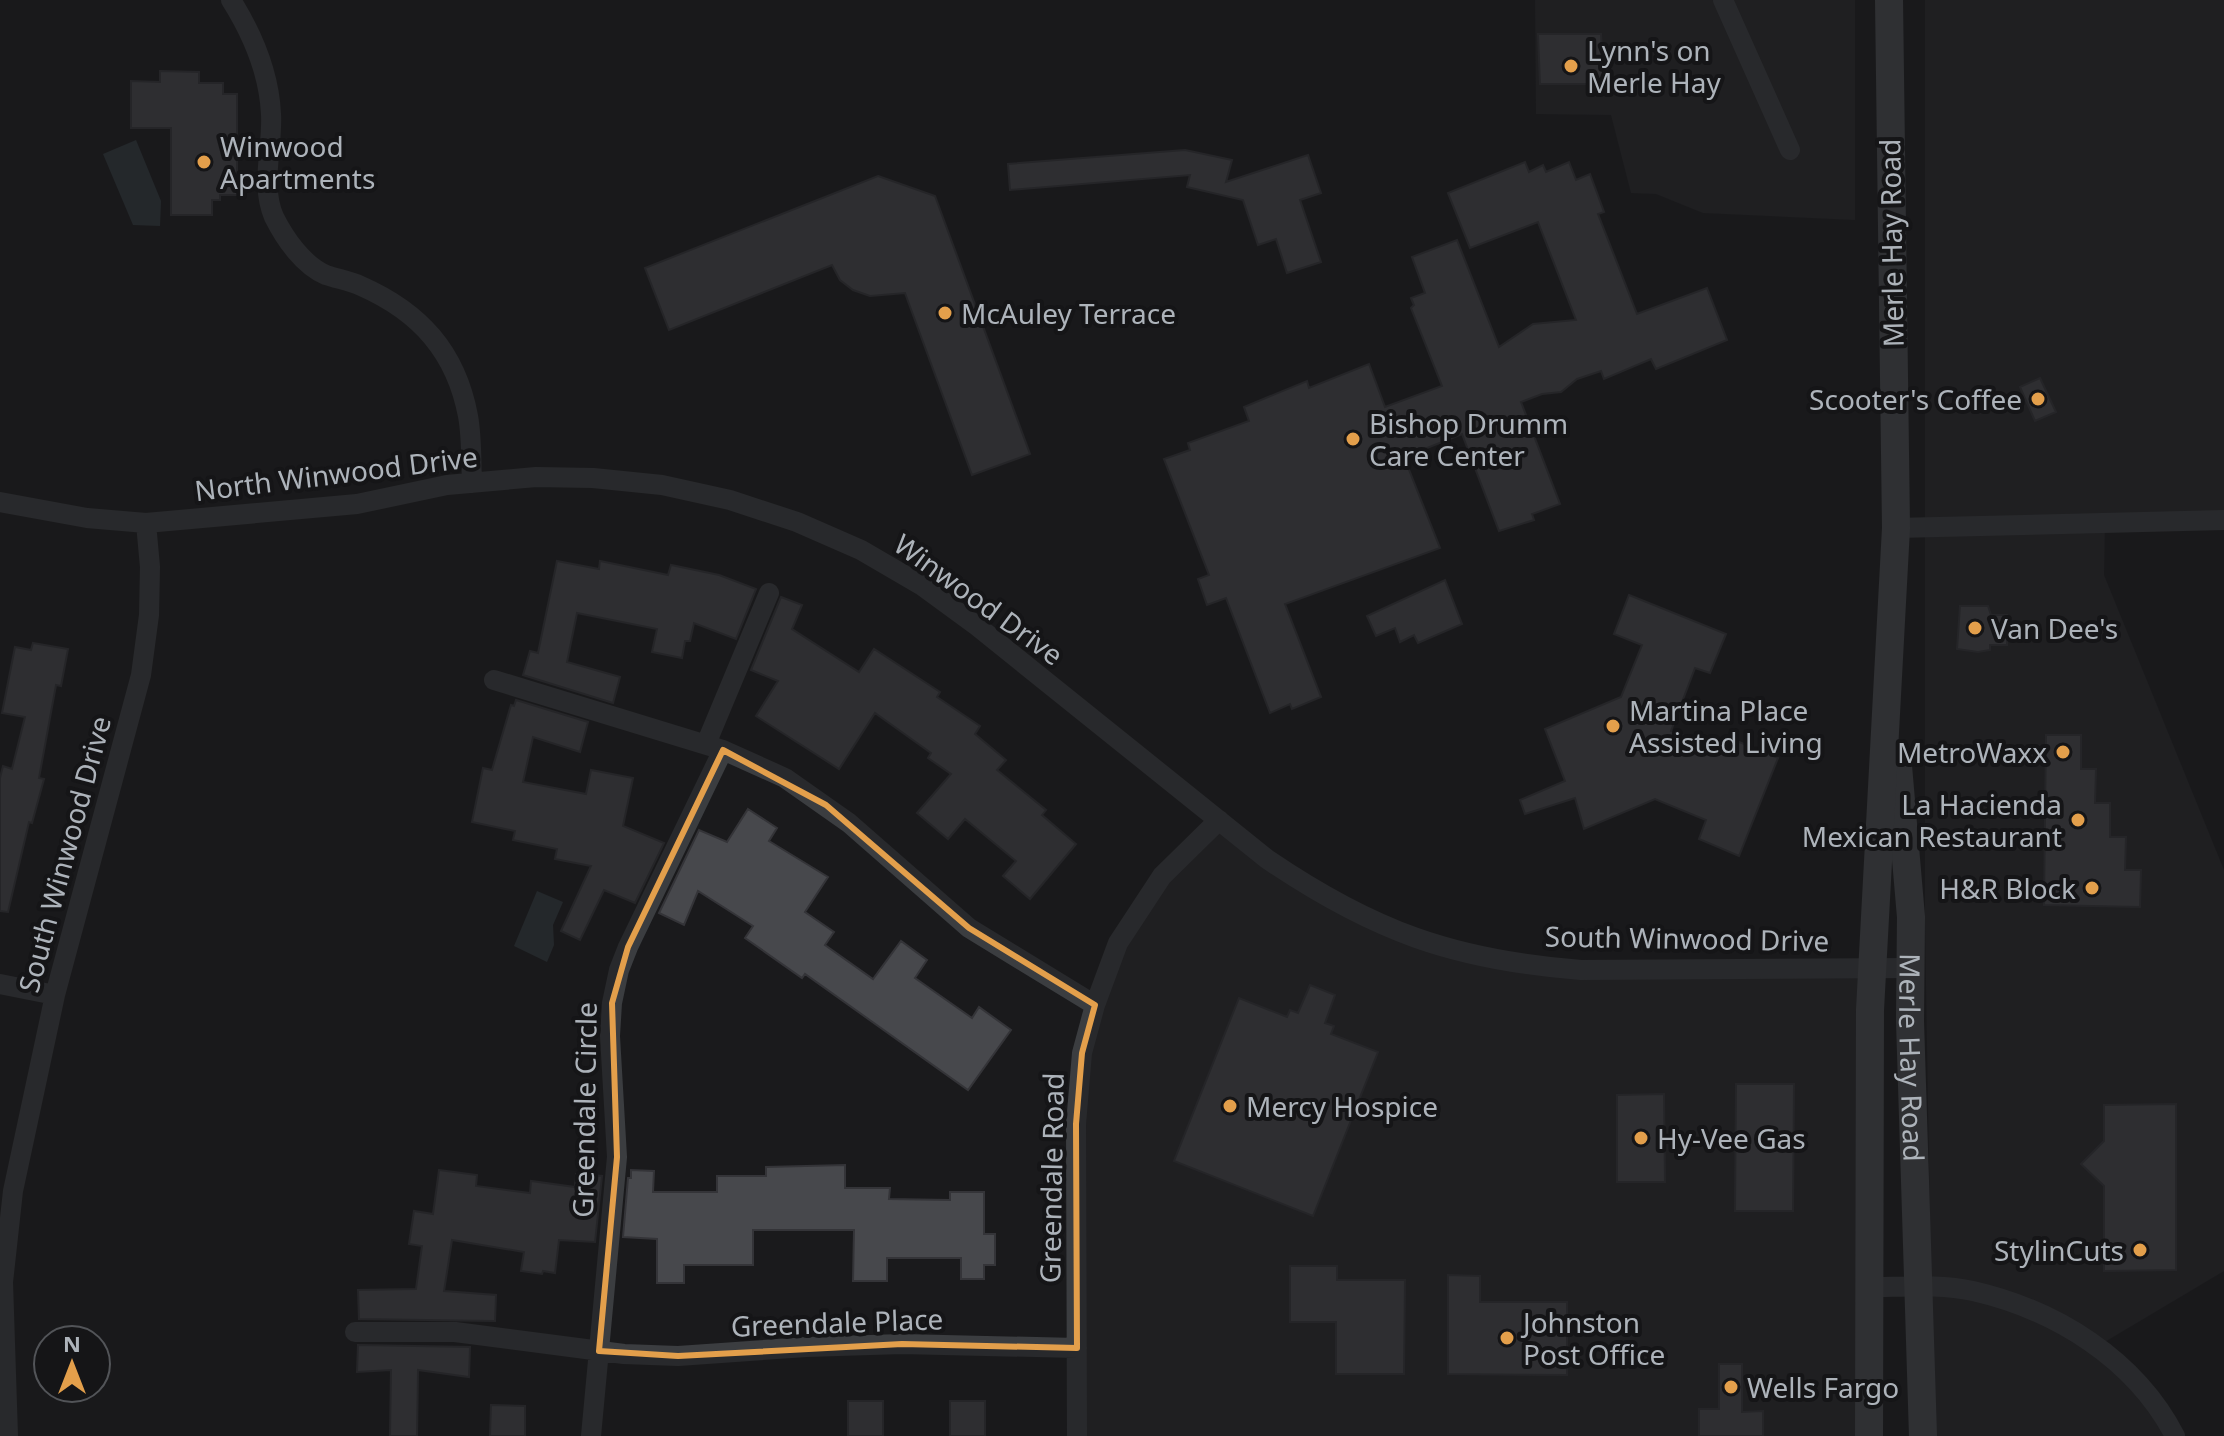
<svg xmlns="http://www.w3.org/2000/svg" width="2224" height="1436" font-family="'Noto Sans',sans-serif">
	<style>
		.built { fill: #262629 }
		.water { fill: #313a3f }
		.building { fill: #47484c; stroke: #343438; stroke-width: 2 }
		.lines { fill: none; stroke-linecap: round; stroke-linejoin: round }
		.street { stroke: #3b3d40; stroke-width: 20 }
		.secondary { stroke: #494c50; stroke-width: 28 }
		.marked { fill: none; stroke: #e39f4b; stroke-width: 6; stroke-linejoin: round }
		.poi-dot { fill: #e39f4b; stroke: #151517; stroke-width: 3 }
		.labels { text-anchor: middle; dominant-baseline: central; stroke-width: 8; stroke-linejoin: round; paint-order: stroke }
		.poi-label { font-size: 28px; fill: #adb3ba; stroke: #151517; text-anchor: start }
		.street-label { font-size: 28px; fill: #adb3ba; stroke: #151517 }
	</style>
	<rect width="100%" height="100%" fill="#1a1a1c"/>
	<!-- built -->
	<path class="built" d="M 1535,0 L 1855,0 L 1855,220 L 1703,213 L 1656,194 L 1631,193 L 1611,115 L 1536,114 Z
		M 1925,0 L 2224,0 L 2224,520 L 2105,524 L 2104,575 L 2224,870 L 2224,1271 L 2098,1346 L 2175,1436 L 1922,1436 L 1931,1287 L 1925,925 Z
		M 1219,820 L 1363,918 L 1542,967 L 1872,968 L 1871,1436 L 1077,1436 L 1082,1053 L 1118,943 Z"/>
	<!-- water -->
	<path class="water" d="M 136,140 L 161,201 L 160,226 L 133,225 L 103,154 Z
		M 537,891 L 563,902 L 553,925 L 554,945 L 547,962 L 514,946 Z"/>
	<!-- building -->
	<path class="building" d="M 1538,34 L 1601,34 L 1604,84 L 1540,84 Z
		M 160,71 L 199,72 L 199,83 L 223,83 L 223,94 L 237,94 L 237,195 L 220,195 L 220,200 L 212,200 L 212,215 L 171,215 L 171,128 L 131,128 L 131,81 L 160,82 Z
		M 1185,150 L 1232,160 L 1226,182 L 1308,155 L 1321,193 L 1300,200 L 1321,262 L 1287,273 L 1276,239 L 1258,245 L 1243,200 L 1187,187 L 1190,175 L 1010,190 L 1008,164 Z
		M 1525,162 L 1529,172 L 1543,165 L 1546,172 L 1569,162 L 1576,180 L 1590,174 L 1604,212 L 1598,214 L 1637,314 L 1707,288 L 1727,340 L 1656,369 L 1651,359 L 1604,379 L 1601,371 L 1577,379 L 1561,392 L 1542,394 L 1521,402 L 1560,504 L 1532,514 L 1534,520 L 1499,531 L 1462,434 L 1404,457 L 1440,548 L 1285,604 L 1321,697 L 1292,709 L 1290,704 L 1270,713 L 1226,598 L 1207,605 L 1198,579 L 1209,575 L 1164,459 L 1190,450 L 1188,443 L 1249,421 L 1244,407 L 1307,381 L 1309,388 L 1369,364 L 1385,407 L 1442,386 L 1411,308 L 1414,305 L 1411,298 L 1425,293 L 1412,257 L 1457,240 L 1499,347 L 1533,324 L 1576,320 L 1538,222 L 1470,248 L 1448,193 Z
		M 878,176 L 935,196 L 1030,454 L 972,475 L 905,293 L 870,296 L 853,290 L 840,280 L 832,265 L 669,330 L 645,268 Z
		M 2040,378 L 2056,412 L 2035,421 L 2020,387 Z
		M 557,561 L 599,569 L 600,561 L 668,575 L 671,565 L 719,575 L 756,589 L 736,639 L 694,623 L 690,641 L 685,641 L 682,658 L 652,652 L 657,629 L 577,613 L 567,662 L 620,677 L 613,703 L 523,675 L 530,651 L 538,653 Z
		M 1445,580 L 1462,624 L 1418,643 L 1414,635 L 1400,642 L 1395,628 L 1376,636 L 1367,616 Z
		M 1629,595 L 1726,634 L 1710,673 L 1695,668 L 1671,731 L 1733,755 L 1737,741 L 1778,758 L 1739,856 L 1699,839 L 1706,820 L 1655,799 L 1584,829 L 1575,798 L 1525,814 L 1520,800 L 1565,781 L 1545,729 L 1621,697 L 1642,645 L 1614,634 Z
		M 781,597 L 802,605 L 792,629 L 859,672 L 874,649 L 940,692 L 937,697 L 980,726 L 975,734 L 1006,760 L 997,770 L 1046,810 L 1042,815 L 1076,844 L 1030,899 L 1003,876 L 1016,861 L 965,819 L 948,839 L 917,813 L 951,774 L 928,758 L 931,753 L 875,713 L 839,769 L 756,716 L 778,681 L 751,670 Z
		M 1960,606 L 1988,606 L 1991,615 L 2007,615 L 2007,645 L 1990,645 L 1990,650 L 1978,652 L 1957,649 Z
		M 33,643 L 68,649 L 61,686 L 56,685 L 39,778 L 44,779 L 32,823 L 29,822 L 8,912 L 0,911 L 0,778 L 3,766 L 12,769 L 25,717 L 2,713 L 15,647 L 31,650 Z
		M 516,700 L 588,722 L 580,752 L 533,737 L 523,782 L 586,794 L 591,770 L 633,778 L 623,826 L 664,843 L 635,903 L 604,890 L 580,940 L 561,931 L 591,866 L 555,859 L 557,849 L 513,840 L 515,831 L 472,822 L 483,768 L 492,770 L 511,705 L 514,706 Z
		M 2046,735 L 2081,735 L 2081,769 L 2096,769 L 2095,803 L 2110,803 L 2110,837 L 2126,837 L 2125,870 L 2141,870 L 2140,907 L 2044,905 Z
		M 748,809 L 777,828 L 769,841 L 828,877 L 805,912 L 834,932 L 825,945 L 873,979 L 901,941 L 927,960 L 915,978 L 972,1018 L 979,1007 L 1011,1030 L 968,1090 L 805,974 L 802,978 L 745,938 L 753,926 L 698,891 L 684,925 L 659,913 L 699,830 L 727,842 Z
		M 1310,985 L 1335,995 L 1325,1023 L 1334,1026 L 1331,1034 L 1378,1052 L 1313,1216 L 1174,1161 L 1239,998 L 1287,1017 L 1290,1010 L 1298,1013 Z
		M 1736,1084 L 1794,1084 L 1793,1211 L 1735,1211 Z
		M 1664,1094 L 1665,1182 L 1617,1182 L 1617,1095 Z
		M 2176,1104 L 2176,1270 L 2104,1271 L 2104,1186 L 2081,1164 L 2104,1141 L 2104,1105 Z
		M 845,1165 L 845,1188 L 890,1188 L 889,1199 L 950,1200 L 950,1192 L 984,1192 L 984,1234 L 995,1234 L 995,1265 L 984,1265 L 984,1279 L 961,1279 L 961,1258 L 887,1258 L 887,1281 L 853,1281 L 854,1230 L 753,1230 L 753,1265 L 684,1265 L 684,1283 L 657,1283 L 657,1239 L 623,1237 L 628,1178 L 631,1178 L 631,1170 L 654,1171 L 653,1192 L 717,1192 L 717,1176 L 766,1176 L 766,1167 Z
		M 439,1170 L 477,1175 L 476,1186 L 530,1193 L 531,1181 L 575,1187 L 576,1174 L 602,1176 L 595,1242 L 559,1240 L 555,1273 L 543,1271 L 542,1274 L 521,1271 L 524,1252 L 452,1240 L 444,1291 L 496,1295 L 495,1321 L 359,1319 L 358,1290 L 416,1289 L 422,1246 L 409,1244 L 414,1211 L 433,1214 Z
		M 1290,1266 L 1337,1266 L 1337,1280 L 1405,1280 L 1404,1374 L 1336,1374 L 1336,1322 L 1290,1322 Z
		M 1448,1275 L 1480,1276 L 1480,1302 L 1567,1302 L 1567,1375 L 1448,1374 Z
		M 358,1345 L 470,1347 L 469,1377 L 418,1370 L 417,1436 L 390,1436 L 391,1370 L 357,1372 Z
		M 1719,1364 L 1742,1364 L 1742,1412 L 1763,1411 L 1763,1436 L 1699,1436 L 1699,1409 L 1719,1409 Z
		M 848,1401 L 883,1401 L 883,1436 L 848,1436 Z
		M 950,1401 L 985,1401 L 985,1436 L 950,1436 Z
		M 491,1405 L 525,1406 L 525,1436 L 490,1436 Z"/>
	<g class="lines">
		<!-- street -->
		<path class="street" d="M 231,0 C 253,35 269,72 271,114 C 273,147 260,185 274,217 C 285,239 303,265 326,275 C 338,279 350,281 361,286 C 420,312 456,352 468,416 C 472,438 471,461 472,483
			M 1723,0 L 1790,150
			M 0,502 L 87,518 L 146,523 L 357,504 L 447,485 L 536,477 L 593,478 L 662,485 L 730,500 L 797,522 L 861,550 L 921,585 L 977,626 L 1267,859 C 1373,931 1453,960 1581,970 L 1911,968
			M 1896,528 L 2224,520
			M 494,680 L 723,750 L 785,778 L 849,823 L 969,928 L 1095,1005
			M 706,744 L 769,593
			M 0,984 L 55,995
			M 1869,1287 C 1902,1287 1940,1284 1973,1291 C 2056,1310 2135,1359 2175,1436
			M 355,1332 L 455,1332 L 624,1354 L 678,1356 L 806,1347 L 902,1344 L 1077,1348
			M 8,1436 L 3,1282 L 13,1191 L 55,995 L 141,675 L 149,615 L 150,567 L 146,523
			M 591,1436 L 617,1157 L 610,1036 L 612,1003 L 619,970 L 628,947 L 723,750
			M 1077,1436 L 1076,1124 L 1082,1053 L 1095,1005 L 1118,943 L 1162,876 L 1219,820"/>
		<!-- secondary -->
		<g class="secondary">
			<path id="s1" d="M 1898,766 L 1911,917 L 1910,1021 L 1923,1436"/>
			<path d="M 1869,1436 L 1870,1010 L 1896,528 L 1889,0"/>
		</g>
	</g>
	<!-- marked area -->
	<path d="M0 0H2224V1436H0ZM 723,750 L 826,805 L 969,928 L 1095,1005 L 1082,1053 L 1076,1124 L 1077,1348 L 902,1344 L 678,1356 L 599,1351 L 617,1157 L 612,1003 L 628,947 Z" fill="#1a1a1c" fill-opacity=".55" fill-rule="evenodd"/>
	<path class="marked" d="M 723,750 L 826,805 L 969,928 L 1095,1005 L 1082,1053 L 1076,1124 L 1077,1348 L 902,1344 L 678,1356 L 599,1351 L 617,1157 L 612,1003 L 628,947 Z"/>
	<!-- markers -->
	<g class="poi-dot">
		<circle cx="1571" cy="66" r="8"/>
		<circle cx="204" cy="162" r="8"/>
		<circle cx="945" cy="313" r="8"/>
		<circle cx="2038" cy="399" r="8"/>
		<circle cx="1353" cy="439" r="8"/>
		<circle cx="1975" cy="628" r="8"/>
		<circle cx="1613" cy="726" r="8"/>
		<circle cx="2063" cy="752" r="8"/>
		<circle cx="2078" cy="820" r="8"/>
		<circle cx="2092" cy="888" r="8"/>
		<circle cx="1230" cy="1106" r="8"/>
		<circle cx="1641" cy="1138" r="8"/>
		<circle cx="2140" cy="1250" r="8"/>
		<circle cx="1507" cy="1338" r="8"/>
		<circle cx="1731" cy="1387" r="8"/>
	</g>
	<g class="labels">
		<!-- poi labels -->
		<g class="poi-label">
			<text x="1587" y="50">Lynn's on<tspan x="1587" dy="32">Merle Hay</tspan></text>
			<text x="220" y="146">Winwood<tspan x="220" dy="32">Apartments</tspan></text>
			<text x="961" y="313">McAuley Terrace</text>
			<text x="2022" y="399" text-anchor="end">Scooter's Coffee</text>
			<text x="1369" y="423">Bishop Drumm<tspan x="1369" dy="32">Care Center</tspan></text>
			<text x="1991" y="628">Van Dee's</text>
			<text x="1629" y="710">Martina Place<tspan x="1629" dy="32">Assisted Living</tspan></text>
			<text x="2047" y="752" text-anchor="end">MetroWaxx</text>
			<text x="2062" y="804" text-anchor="end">La Hacienda<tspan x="2062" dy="32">Mexican Restaurant</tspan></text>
			<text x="2076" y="888" text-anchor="end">H&amp;R Block</text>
			<text x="1246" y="1106">Mercy Hospice</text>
			<text x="1657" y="1138">Hy-Vee Gas</text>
			<text x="2124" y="1250" text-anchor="end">StylinCuts</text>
			<text x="1523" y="1322">Johnston<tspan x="1523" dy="32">Post Office</tspan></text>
			<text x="1747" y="1387">Wells Fargo</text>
		</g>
		<!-- street labels -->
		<g class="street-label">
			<text transform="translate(1891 243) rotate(-91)">Merle Hay Road</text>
			<text transform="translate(336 473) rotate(-7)">North Winwood Drive</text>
			<text transform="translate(979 599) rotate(36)">Winwood Drive</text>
			<text transform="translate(64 854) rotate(-75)">South Winwood Drive</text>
			<text transform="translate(1687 938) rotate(1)">South Winwood Drive</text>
			<text stroke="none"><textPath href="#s1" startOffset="292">Merle Hay Road</textPath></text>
			<text transform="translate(584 1110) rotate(-89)">Greendale Circle</text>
			<text transform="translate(1051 1178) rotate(-89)">Greendale Road</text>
			<text transform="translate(837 1322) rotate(-2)">Greendale Place</text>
		</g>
	</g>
	<!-- north arrow -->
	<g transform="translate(72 1364)"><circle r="38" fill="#151517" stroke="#525458" stroke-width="2"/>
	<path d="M0-6L14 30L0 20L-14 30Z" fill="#e39f4b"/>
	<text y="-12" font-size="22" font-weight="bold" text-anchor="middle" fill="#adb3ba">N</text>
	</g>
</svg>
